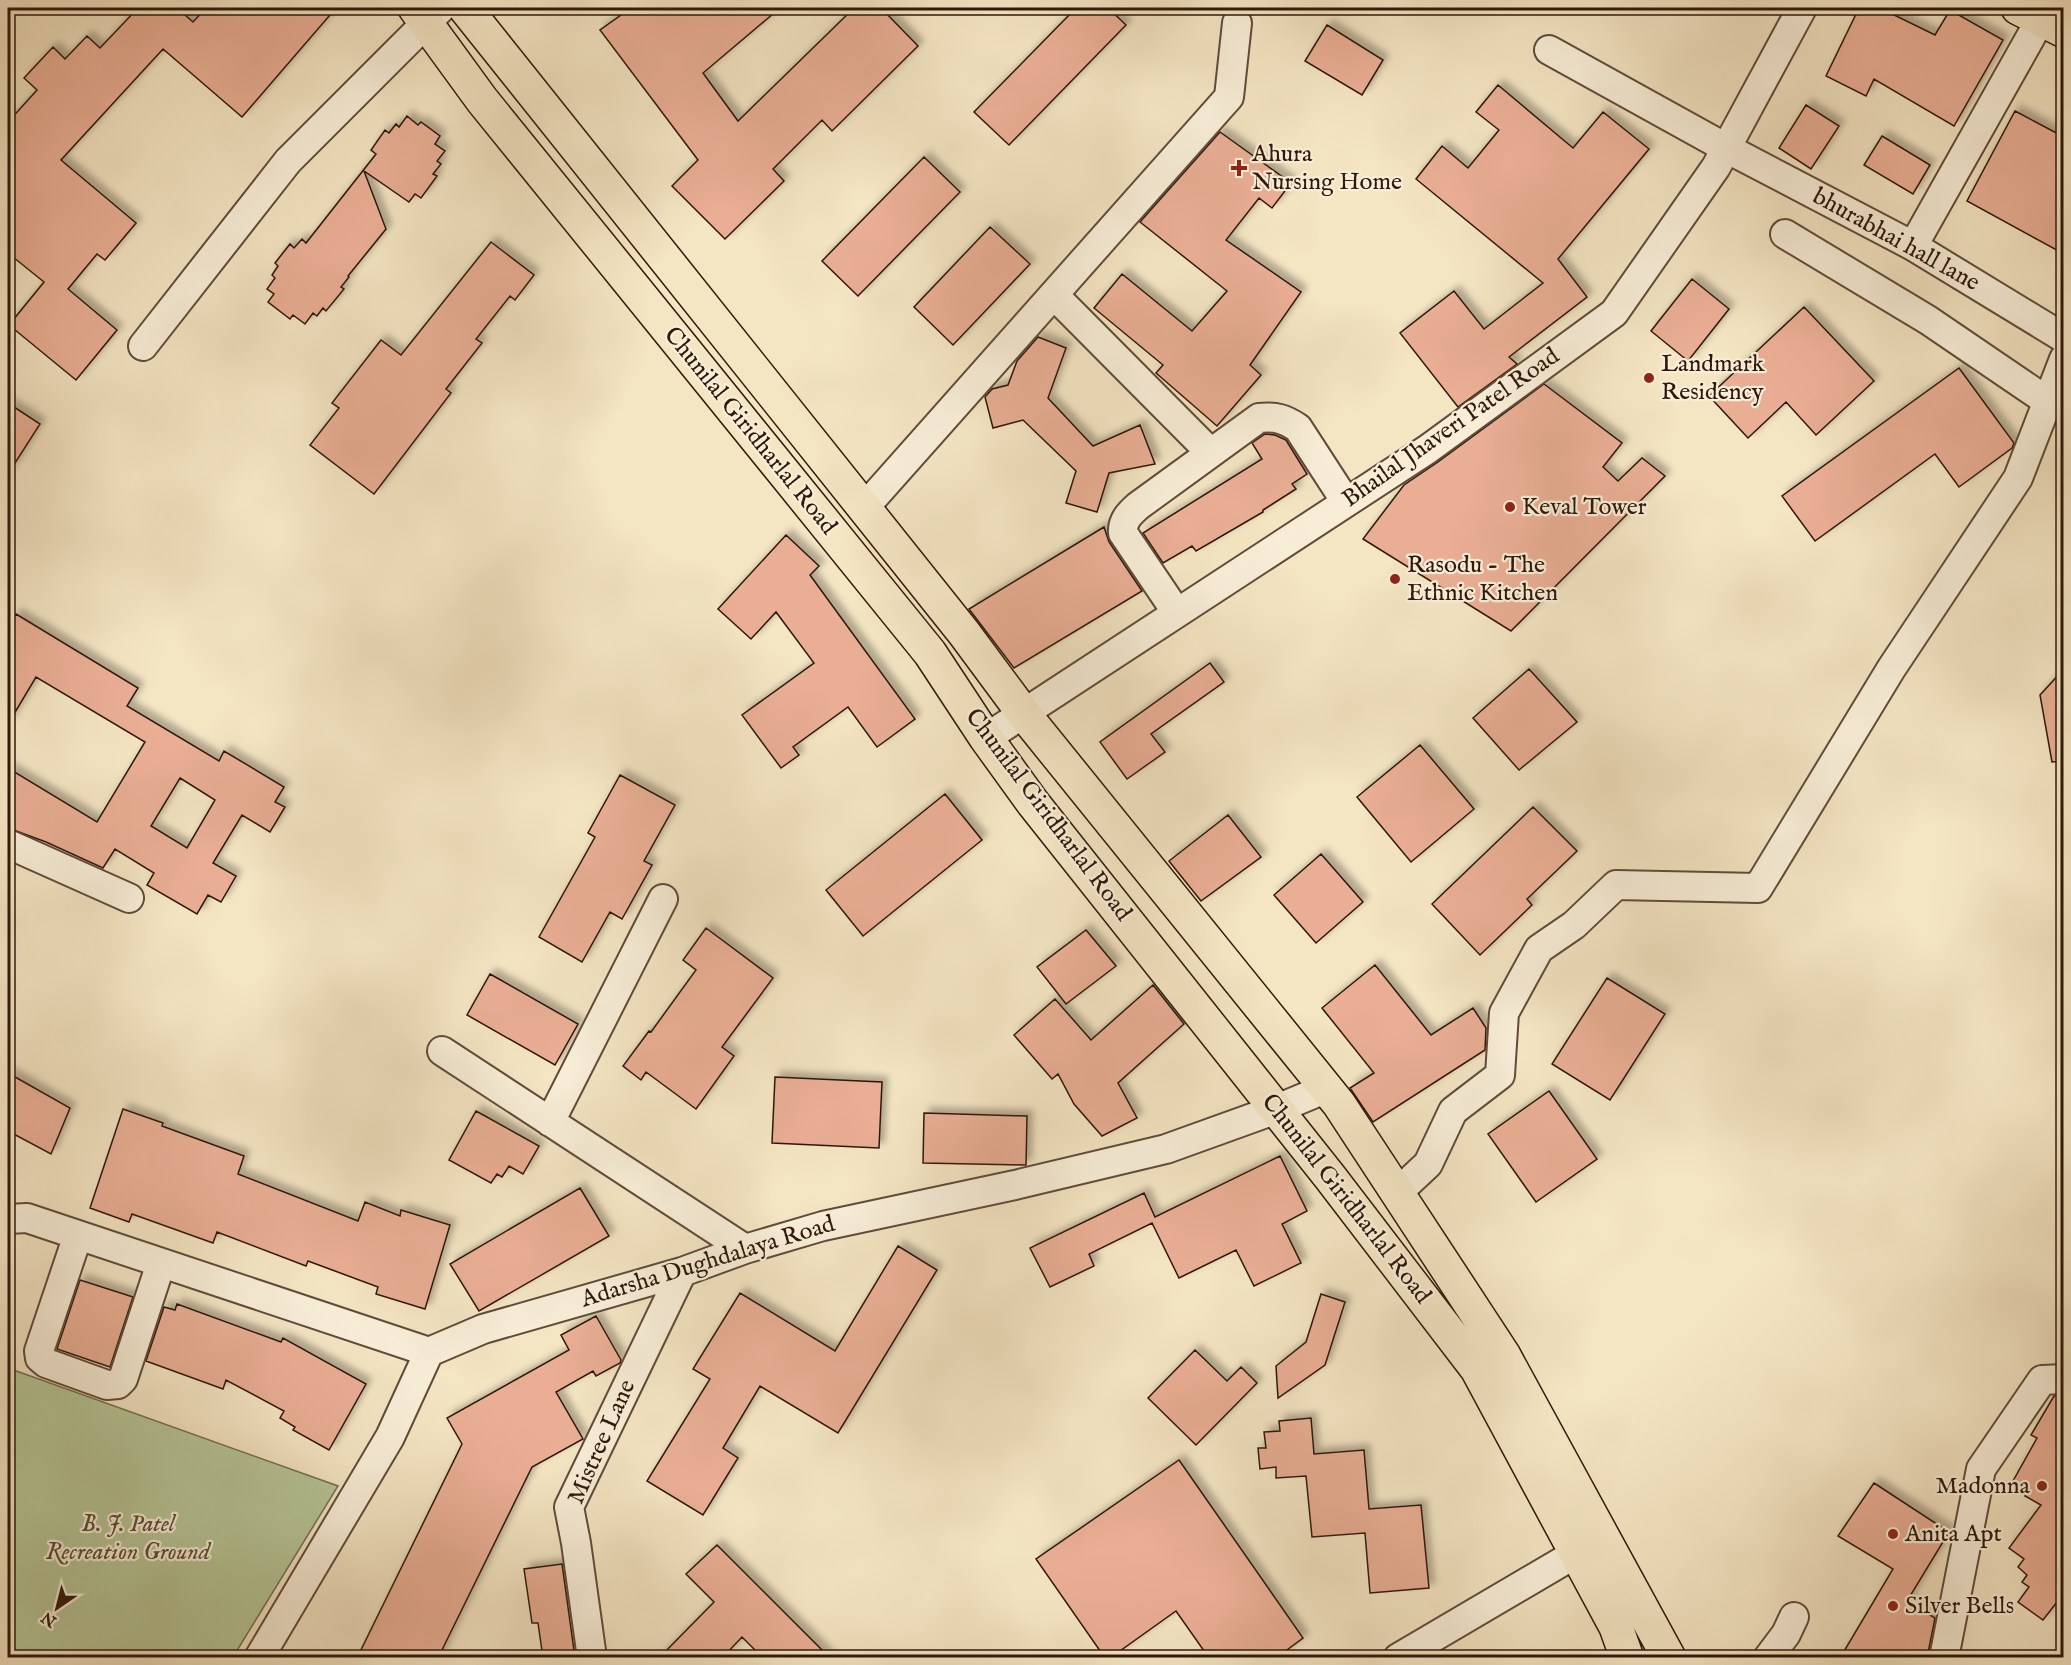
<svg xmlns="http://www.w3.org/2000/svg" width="2071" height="1665" font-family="'IM FELL English',serif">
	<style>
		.green { fill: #b6c698; stroke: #726f52; stroke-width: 1.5 }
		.building { fill: #e9ae94; stroke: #2e180c; stroke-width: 1.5; fill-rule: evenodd; filter: url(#shadow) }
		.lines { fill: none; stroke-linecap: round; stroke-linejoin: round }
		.minor-casing { stroke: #604b3a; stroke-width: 32 }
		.major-casing { stroke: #2e180c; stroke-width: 36 }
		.minor { stroke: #f8eed8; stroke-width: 28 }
		.major { stroke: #f4e5c3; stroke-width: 33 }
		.poi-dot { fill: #8f2418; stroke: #f8eed8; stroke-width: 2 }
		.labels { text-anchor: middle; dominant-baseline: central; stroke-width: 4.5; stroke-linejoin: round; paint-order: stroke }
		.poi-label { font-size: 24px; fill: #2e180c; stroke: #f8eed8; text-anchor: start }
		.street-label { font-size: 24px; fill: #2e180c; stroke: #f8eed8 }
		.park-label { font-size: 24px; font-style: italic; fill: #574c36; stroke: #f8eed8 }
	</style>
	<defs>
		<filter id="shadow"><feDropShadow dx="5.5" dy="-5.5" stdDeviation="3" flood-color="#0004"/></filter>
	</defs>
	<rect width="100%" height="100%" fill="#f4e5c3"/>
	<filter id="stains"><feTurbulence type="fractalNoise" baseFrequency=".00333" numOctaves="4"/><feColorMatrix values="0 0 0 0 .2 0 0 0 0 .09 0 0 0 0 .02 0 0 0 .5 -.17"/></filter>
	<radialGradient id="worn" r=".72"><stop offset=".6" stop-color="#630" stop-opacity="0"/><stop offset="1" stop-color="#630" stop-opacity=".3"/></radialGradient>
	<!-- green -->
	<path class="green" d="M 8,1368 L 338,1486 L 233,1657 L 8,1657 Z"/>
	<!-- building -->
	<path class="building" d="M 138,8 L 177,8 L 193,22 L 206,8 L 336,8 L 242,117 L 163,49 L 61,160 L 136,223 L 105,260 L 97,254 L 68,289 L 117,330 L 76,380 L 9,325 L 44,282 L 8,253 L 8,122 L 37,90 L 24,78 L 53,47 L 65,59 L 87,36 L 100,48 Z
		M 631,8 L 780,8 L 703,73 L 738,121 L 854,8 L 881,8 L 918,46 L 832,131 L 822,120 L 773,169 L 784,181 L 725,239 L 672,186 L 698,160 L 600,30 Z
		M 1076,8 L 1108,8 L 1126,25 L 1009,145 L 974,112 Z
		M 1859,8 L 1880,8 L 1935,35 L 1950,10 L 2003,40 L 1954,126 L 1874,79 L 1866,96 L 1826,76 Z
		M 1327,25 L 1383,60 L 1362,95 L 1305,61 Z
		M 1498,85 L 1573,148 L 1603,112 L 1649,149 L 1558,259 L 1587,297 L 1509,357 L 1517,364 L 1458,407 L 1400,333 L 1454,291 L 1484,329 L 1543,283 L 1416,179 L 1442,146 L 1468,168 L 1499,130 L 1476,112 Z
		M 1806,105 L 1839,126 L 1811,169 L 1779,148 Z
		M 2015,111 L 2064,137 L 2064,254 L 1967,201 Z
		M 407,116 L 418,125 L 421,122 L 440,136 L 435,144 L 445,151 L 437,161 L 441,164 L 433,174 L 437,176 L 421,198 L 415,194 L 409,202 L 364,171 L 386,229 L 348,276 L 349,277 L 341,287 L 344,289 L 326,311 L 323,308 L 317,316 L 313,313 L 305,324 L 293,315 L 290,319 L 268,302 L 274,294 L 267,289 L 275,278 L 272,275 L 278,266 L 275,263 L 290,244 L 294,248 L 302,239 L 306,243 L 376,154 L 371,150 L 385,130 L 389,133 L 396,124 L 399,127 Z
		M 1220,132 L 1291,183 L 1272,208 L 1259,198 L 1226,240 L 1301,292 L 1250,365 L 1261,375 L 1217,426 L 1156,373 L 1163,365 L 1094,308 L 1122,274 L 1192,331 L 1227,291 L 1140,222 Z
		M 1882,136 L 1930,165 L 1913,194 L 1864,165 Z
		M 924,157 L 960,192 L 858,296 L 822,261 Z
		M 990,227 L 1030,264 L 953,345 L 914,307 Z
		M 491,242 L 534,275 L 515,300 L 510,296 L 476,339 L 482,343 L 446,389 L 451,393 L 374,494 L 310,445 L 339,408 L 332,403 L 381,340 L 401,355 Z
		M 1692,279 L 1729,309 L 1688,361 L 1651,331 Z
		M 1804,307 L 1874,381 L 1816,435 L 1786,402 L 1748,438 L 1709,396 Z
		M 1038,337 L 1066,348 L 1048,398 L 1093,446 L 1140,425 L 1155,464 L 1109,473 L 1097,512 L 1066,503 L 1076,471 L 1023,420 L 993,428 L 985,397 L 992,389 L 1008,385 L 1017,361 Z
		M 1959,368 L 2014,443 L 2012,448 L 1959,487 L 1935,454 L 1815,541 L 1782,496 Z
		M 1544,384 L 1622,443 L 1603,467 L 1618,481 L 1642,458 L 1665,476 L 1511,631 L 1363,539 L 1404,485 L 1438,462 Z
		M 8,403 L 40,424 L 8,474 Z
		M 1265,434 L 1275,435 L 1286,440 L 1307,474 L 1292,484 L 1296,489 L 1263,510 L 1263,512 L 1196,551 L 1192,546 L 1163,563 L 1143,533 L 1262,459 L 1252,443 Z
		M 1104,527 L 1109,542 L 1142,591 L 1014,668 L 969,609 Z
		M 786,535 L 819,566 L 810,575 L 915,719 L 877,747 L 848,707 L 793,747 L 799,755 L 781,768 L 742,715 L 814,663 L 776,612 L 751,639 L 718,609 Z
		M 16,614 L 138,688 L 127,706 L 219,761 L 224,751 L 284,787 L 275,802 L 285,807 L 270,832 L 242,815 L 213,863 L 236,876 L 221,902 L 208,895 L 197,914 L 147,885 L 154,873 L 115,849 L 103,868 L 46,842 L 8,828 L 8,768 L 97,822 L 145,742 L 36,677 L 8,724 L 8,628 ZM 180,778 L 215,800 L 187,848 L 151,826 Z
		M 1210,663 L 1224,682 L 1151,734 L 1165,752 L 1127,779 L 1100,742 Z
		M 1529,669 L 1577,722 L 1519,770 L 1473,718 Z
		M 2064,669 L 2064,761 L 2052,762 L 2040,695 Z
		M 1420,745 L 1474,809 L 1411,862 L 1357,797 Z
		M 620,775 L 675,805 L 644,861 L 652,865 L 622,919 L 610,912 L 582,962 L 539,937 L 595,837 L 588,833 Z
		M 945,794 L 982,840 L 863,936 L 826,890 Z
		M 1533,807 L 1577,851 L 1527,899 L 1532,905 L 1480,955 L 1432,904 Z
		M 1228,815 L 1261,857 L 1201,901 L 1169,861 Z
		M 1321,854 L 1363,902 L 1316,943 L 1274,895 Z
		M 706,928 L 773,978 L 722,1047 L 734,1056 L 696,1109 L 646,1072 L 641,1080 L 623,1066 L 649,1031 L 651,1032 L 696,970 L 683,960 Z
		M 1086,930 L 1116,966 L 1066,1004 L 1037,967 Z
		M 1375,965 L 1431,1035 L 1473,1008 L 1486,1028 L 1485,1050 L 1373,1122 L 1350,1088 L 1374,1073 L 1322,1008 Z
		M 490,974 L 578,1024 L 555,1065 L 467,1015 Z
		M 1607,978 L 1665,1014 L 1610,1100 L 1552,1064 Z
		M 1153,985 L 1184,1024 L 1118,1083 L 1137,1118 L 1102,1136 L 1074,1104 L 1058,1074 L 1052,1079 L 1014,1035 L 1055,999 L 1091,1040 Z
		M 8,1073 L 70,1108 L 51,1154 L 8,1131 Z
		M 775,1077 L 882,1082 L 879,1148 L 772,1143 Z
		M 1549,1091 L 1597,1159 L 1536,1202 L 1488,1134 Z
		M 123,1109 L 163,1123 L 162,1126 L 244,1156 L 238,1174 L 358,1221 L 365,1202 L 400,1216 L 401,1210 L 450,1225 L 425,1309 L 376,1294 L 378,1287 L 308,1261 L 306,1266 L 217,1232 L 213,1243 L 132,1214 L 129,1222 L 90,1208 Z
		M 476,1111 L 539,1146 L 523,1174 L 509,1166 L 502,1177 L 497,1174 L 491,1183 L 449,1160 Z
		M 924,1113 L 1027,1116 L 1026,1165 L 923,1163 Z
		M 1280,1156 L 1307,1211 L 1282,1224 L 1301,1263 L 1254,1286 L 1236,1250 L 1179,1278 L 1152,1223 L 1089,1254 L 1094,1266 L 1050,1287 L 1030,1248 L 1144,1193 L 1155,1217 Z
		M 580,1188 L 609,1236 L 479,1311 L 450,1264 Z
		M 898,1246 L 937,1270 L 838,1433 L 760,1386 L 723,1448 L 738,1458 L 703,1515 L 647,1481 L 710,1379 L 693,1369 L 740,1293 L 835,1351 Z
		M 80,1280 L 133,1297 L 110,1367 L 57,1349 Z
		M 1321,1294 L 1345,1302 L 1325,1365 L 1278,1398 L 1276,1366 L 1306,1342 Z
		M 177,1304 L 281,1342 L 283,1338 L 366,1384 L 329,1450 L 293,1430 L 295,1427 L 280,1418 L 284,1411 L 226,1380 L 223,1389 L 146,1361 L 164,1307 L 175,1310 Z
		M 596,1316 L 621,1360 L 620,1363 L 596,1376 L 593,1371 L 556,1392 L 583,1439 L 532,1467 L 438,1658 L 357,1658 L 462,1444 L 447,1418 L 569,1350 L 561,1335 Z
		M 1195,1350 L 1227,1381 L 1241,1367 L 1257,1383 L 1196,1445 L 1148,1398 Z
		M 2054,1396 L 2064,1396 L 2064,1593 L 2043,1620 L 2018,1602 L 2029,1587 L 2022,1582 L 2027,1575 L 2018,1567 L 2024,1559 L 2009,1548 L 2041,1505 L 2025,1496 L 2029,1490 L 2013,1481 L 2037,1438 L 2031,1435 Z
		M 1311,1418 L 1314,1454 L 1364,1450 L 1369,1509 L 1421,1505 L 1429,1588 L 1370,1593 L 1365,1533 L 1312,1537 L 1306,1476 L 1276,1478 L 1276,1467 L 1260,1469 L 1258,1448 L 1266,1448 L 1264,1432 L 1280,1431 L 1279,1421 Z
		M 1179,1460 L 1303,1638 L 1276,1658 L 1209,1658 L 1176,1611 L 1110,1658 L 1105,1658 L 1036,1559 Z
		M 1874,1483 L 1949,1532 L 1907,1601 L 1935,1618 L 1927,1658 L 1840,1658 L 1893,1569 L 1838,1536 Z
		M 717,1545 L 830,1658 L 763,1658 L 742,1637 L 722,1658 L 659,1658 L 714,1602 L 686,1574 Z
		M 562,1564 L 575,1658 L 543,1658 L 538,1623 L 532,1623 L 524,1569 Z"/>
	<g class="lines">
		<defs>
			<path id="minor" d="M 1549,50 L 1726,148 L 1913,246 L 2064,338
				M 1785,234 L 1928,320 L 2047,401
				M 1913,246 L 2047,8
				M 1054,295 L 1201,443
				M 143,346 L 288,161 L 441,8
				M 864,508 L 1229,97 L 1237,23
				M 1177,613 L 1123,533 C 1122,521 1129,514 1138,506 L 1259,418 C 1275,416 1285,419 1298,428 L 1346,502
				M 986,738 L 1428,449 L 1614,313 L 1716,167 L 1802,8
				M 8,844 L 129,898
				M 442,1051 L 745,1249
				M 550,1122 L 663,899
				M 1397,1193 L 1428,1164 L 1453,1111 L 1500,1075 L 1504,1013 L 1539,949 L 1574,925 L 1616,885 L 1758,888 L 1891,669 L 2018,478 L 2064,359
				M 8,1219 L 27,1218 L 429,1352
				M 78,1235 L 39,1351 L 40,1358 L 46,1363 L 107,1385 L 118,1384 L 123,1379 L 161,1263
				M 259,1658 L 390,1437 L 429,1352 L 483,1329 L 682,1272 L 745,1249 L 823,1226 L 1015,1185 L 1166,1149 L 1277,1109 L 1327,1088
				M 592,1658 L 576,1543 L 569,1507 L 682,1272
				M 1398,1658 L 1575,1554
				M 1768,1658 L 1786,1634 L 1794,1617
				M 1944,1658 L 1981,1469 L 2042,1380 L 2064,1379"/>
			<path id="major" d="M 415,8 L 482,100 L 930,653 L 986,738 L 1033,803 L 1330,1177 L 1477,1369 L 1616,1627 L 1627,1658
				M 465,8 L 964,633 L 1024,714 L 1339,1104 L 1503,1354 L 1669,1658
				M 2018,8 L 2064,31"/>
		</defs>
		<!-- minor casing -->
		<use href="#minor" class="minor-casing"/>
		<!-- major casing -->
		<use href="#major" class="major-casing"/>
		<!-- minor -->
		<use href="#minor" class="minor"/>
		<!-- major -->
		<use href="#major" class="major"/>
	</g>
	<!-- markers -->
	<g class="poi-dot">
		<path d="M1236 159h6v6h6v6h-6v6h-6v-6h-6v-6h6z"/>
		<circle cx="1649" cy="378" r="6"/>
		<circle cx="1510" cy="507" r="6"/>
		<circle cx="1395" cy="579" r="6"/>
		<circle cx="2042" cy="1486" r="6"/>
		<circle cx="1893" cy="1534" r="6"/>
		<circle cx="1893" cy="1606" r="6"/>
	</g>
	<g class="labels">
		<!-- poi labels -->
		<g class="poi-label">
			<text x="1252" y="154">Ahura<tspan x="1252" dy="28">Nursing Home</tspan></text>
			<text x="1661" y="364">Landmark<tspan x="1661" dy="28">Residency</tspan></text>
			<text x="1522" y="507">Keval Tower</text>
			<text x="1407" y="565">Rasodu - The<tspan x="1407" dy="28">Ethnic Kitchen</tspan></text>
			<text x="2030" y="1486" text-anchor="end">Madonna</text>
			<text x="1905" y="1534">Anita Apt</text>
			<text x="1905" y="1606">Silver Bells</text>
		</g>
		<!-- street labels -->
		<g class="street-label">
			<text transform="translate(1896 240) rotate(29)">bhurabhai hall lane</text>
			<text transform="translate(1451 428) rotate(-35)">Bhailal Jhaveri Patel Road</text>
			<text transform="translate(750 431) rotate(51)">Chunilal Giridharlal Road</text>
			<text transform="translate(1048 815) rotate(53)">Chunilal Giridharlal Road</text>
			<text transform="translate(1346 1199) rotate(52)">Chunilal Giridharlal Road</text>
			<text transform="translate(708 1262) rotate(-17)">Adarsha Dughdalaya Road</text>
			<text transform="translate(602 1442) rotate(-66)">Mistree Lane</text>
		</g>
		<!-- park labels -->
		<g class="park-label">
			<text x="128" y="1524">B. J. Patel<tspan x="128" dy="28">Recreation Ground</tspan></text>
		</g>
	</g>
	<!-- margin -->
	<rect width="2071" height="1665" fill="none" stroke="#f4e5c3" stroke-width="30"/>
	<rect x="9" y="9" width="2053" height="1647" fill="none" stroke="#2e180c" stroke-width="3"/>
	<rect x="15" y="15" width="2041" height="1635" fill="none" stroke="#2e180c" stroke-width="1.5"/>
	<!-- north arrow -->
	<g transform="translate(57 1608) rotate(215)" stroke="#f8eed8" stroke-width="4.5" paint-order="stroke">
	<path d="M0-4.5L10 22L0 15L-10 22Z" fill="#2e180c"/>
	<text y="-9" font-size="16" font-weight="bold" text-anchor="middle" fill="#2e180c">N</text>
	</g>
	<rect width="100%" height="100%" filter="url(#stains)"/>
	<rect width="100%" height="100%" fill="url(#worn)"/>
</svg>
